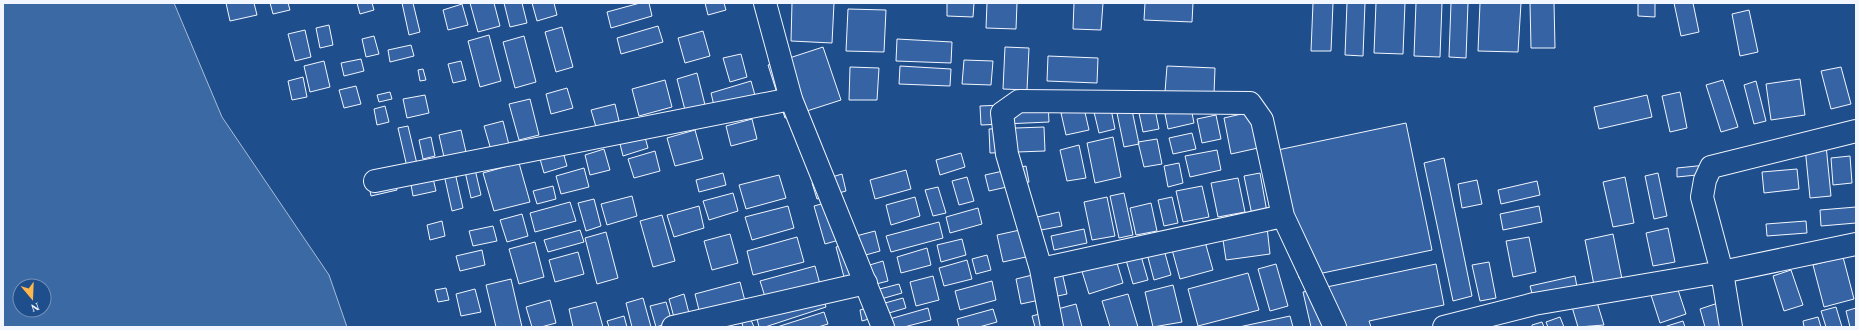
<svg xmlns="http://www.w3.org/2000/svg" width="1859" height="330" font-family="Georgia,serif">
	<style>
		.water { fill: #3b69a3; stroke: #a8bbd7; fill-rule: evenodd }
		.building { fill: #3563a3; stroke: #f2f6ff }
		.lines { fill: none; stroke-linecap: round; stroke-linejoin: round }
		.minor-casing { stroke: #f2f6ff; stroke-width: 24 }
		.tertiary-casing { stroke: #f2f6ff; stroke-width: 24 }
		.minor { stroke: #1f4e8c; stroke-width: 22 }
		.tertiary { stroke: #1f4e8c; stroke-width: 22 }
	</style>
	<rect width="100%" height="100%" fill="#1f4e8c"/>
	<!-- water -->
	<path class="water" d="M 3,3 L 174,3 L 222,117 L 329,275 L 347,327 L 3,327 ZM 20,286 L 44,286 L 44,310 L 20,310 Z"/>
	<!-- building -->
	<path class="building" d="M 226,3 L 254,3 L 257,15 L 230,21 Z
		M 270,3 L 288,3 L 290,10 L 273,14 Z
		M 357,3 L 372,3 L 374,10 L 360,14 Z
		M 402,3 L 413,3 L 420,32 L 409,35 Z
		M 470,3 L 494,3 L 500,26 L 478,32 Z
		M 504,3 L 522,3 L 527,23 L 510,27 Z
		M 532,3 L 554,3 L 557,15 L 537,21 Z
		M 640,3 L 649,3 L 652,16 L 611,28 L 607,12 Z
		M 705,3 L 724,3 L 726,10 L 708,15 Z
		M 792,3 L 834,3 L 832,43 L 791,41 Z
		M 947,3 L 974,3 L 973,17 L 947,16 Z
		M 987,3 L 1017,3 L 1016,29 L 986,28 Z
		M 1074,3 L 1103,3 L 1101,30 L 1073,29 Z
		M 1145,3 L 1193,3 L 1192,22 L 1144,20 Z
		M 1313,3 L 1333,3 L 1331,51 L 1311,51 Z
		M 1347,3 L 1365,3 L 1363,56 L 1345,55 Z
		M 1376,3 L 1405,3 L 1403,54 L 1374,53 Z
		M 1416,3 L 1442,3 L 1440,57 L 1414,56 Z
		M 1451,3 L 1468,3 L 1466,58 L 1449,57 Z
		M 1480,3 L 1521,3 L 1518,52 L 1478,51 Z
		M 1530,3 L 1554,3 L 1555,48 L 1531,48 Z
		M 1638,3 L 1655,3 L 1655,17 L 1638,16 Z
		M 1674,3 L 1693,3 L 1699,32 L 1681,36 Z
		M 462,4 L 468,25 L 448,30 L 443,10 Z
		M 848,9 L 886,10 L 884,52 L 846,51 Z
		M 1749,10 L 1758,52 L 1740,56 L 1732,14 Z
		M 329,25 L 333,45 L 320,48 L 316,28 Z
		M 658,26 L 663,42 L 621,54 L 617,38 Z
		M 562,27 L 573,67 L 556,72 L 545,32 Z
		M 305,30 L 311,57 L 295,61 L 288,34 Z
		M 703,31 L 710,56 L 685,63 L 678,38 Z
		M 489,35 L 501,81 L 480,87 L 468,41 Z
		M 374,36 L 379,54 L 366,57 L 362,39 Z
		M 524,36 L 536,82 L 515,88 L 503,42 Z
		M 897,39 L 952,42 L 951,63 L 896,61 Z
		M 411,45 L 414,56 L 390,62 L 388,50 Z
		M 823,47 L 841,100 L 785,118 L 768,65 Z
		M 1005,47 L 1029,48 L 1027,90 L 1003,89 Z
		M 741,54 L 747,77 L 730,82 L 723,58 Z
		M 1048,56 L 1098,58 L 1097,83 L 1047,81 Z
		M 361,59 L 364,71 L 344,76 L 341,63 Z
		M 964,60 L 993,61 L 991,85 L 962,84 Z
		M 324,61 L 330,87 L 310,92 L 304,66 Z
		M 461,61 L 466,80 L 453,83 L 448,64 Z
		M 900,66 L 951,69 L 950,86 L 899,84 Z
		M 1167,66 L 1215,68 L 1214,94 L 1165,92 Z
		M 850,67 L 879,68 L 877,100 L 849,100 Z
		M 1841,67 L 1851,104 L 1831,109 L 1821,71 Z
		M 423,69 L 426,80 L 420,81 L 418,70 Z
		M 697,73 L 706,109 L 686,114 L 677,79 Z
		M 303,77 L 307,97 L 292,100 L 288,81 Z
		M 1800,79 L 1805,115 L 1771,120 L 1766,84 Z
		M 665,80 L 672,107 L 639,116 L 632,89 Z
		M 1723,80 L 1738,127 L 1721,132 L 1706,85 Z
		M 751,81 L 756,99 L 715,110 L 711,93 Z
		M 1756,81 L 1766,121 L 1754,124 L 1744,85 Z
		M 356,86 L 361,104 L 344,108 L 339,90 Z
		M 567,88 L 573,108 L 551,114 L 546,94 Z
		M 390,92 L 392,99 L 379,102 L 377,95 Z
		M 1680,92 L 1687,128 L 1670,132 L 1662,96 Z
		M 425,95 L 429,113 L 407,118 L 403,99 Z
		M 1647,95 L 1652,117 L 1599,129 L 1594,107 Z
		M 530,99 L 539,135 L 519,140 L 509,104 Z
		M 1048,103 L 1049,122 L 981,125 L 980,106 Z
		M 615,104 L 619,121 L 596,127 L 591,110 Z
		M 385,106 L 389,122 L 377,125 L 374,109 Z
		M 1084,108 L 1089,130 L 1066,135 L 1061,113 Z
		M 1191,108 L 1194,123 L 1168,129 L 1165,114 Z
		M 1111,109 L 1115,129 L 1099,133 L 1094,112 Z
		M 1155,109 L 1159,129 L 1143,132 L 1139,113 Z
		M 1132,110 L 1139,144 L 1124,147 L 1117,113 Z
		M 1250,112 L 1258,148 L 1231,154 L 1224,118 Z
		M 1216,115 L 1221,139 L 1202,143 L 1197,119 Z
		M 752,119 L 757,139 L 731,146 L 726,126 Z
		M 503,121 L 509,145 L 491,150 L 484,126 Z
		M 1406,123 L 1432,250 L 1299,278 L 1273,151 Z
		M 408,126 L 417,164 L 407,167 L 398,128 Z
		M 1044,127 L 1045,151 L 990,153 L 989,129 Z
		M 461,130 L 466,152 L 444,157 L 439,135 Z
		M 695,130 L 703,159 L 675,166 L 667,138 Z
		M 1192,133 L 1196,149 L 1173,154 L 1169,138 Z
		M 431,137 L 435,156 L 423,159 L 419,140 Z
		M 645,137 L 648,148 L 623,156 L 620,144 Z
		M 1113,137 L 1121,177 L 1095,183 L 1087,143 Z
		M 1157,139 L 1162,164 L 1144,167 L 1138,142 Z
		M 1079,145 L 1086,178 L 1067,181 L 1060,150 Z
		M 1826,145 L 1831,196 L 1810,198 L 1805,147 Z
		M 604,149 L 610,170 L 590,175 L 585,155 Z
		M 1217,150 L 1221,170 L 1190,177 L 1185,156 Z
		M 655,151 L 660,171 L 634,178 L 628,159 Z
		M 563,152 L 567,166 L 544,173 L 540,159 Z
		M 961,153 L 965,167 L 940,175 L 936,160 Z
		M 1850,156 L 1852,183 L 1833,185 L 1831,158 Z
		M 1444,158 L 1472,296 L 1453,301 L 1424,163 Z
		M 519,163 L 530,202 L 494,211 L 483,173 Z
		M 1179,163 L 1183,183 L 1168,187 L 1164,166 Z
		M 1726,163 L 1726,172 L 1677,177 L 1677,168 Z
		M 474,165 L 481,195 L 471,198 L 464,167 Z
		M 1026,166 L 1029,182 L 989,191 L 985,175 Z
		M 454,168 L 463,208 L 452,211 L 443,170 Z
		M 584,168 L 589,187 L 561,194 L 556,176 Z
		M 1797,169 L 1799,189 L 1764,193 L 1762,172 Z
		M 906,170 L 911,189 L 875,199 L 870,180 Z
		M 723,173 L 726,185 L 699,192 L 696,180 Z
		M 1260,173 L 1267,212 L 1252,215 L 1244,176 Z
		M 1658,173 L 1667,216 L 1654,219 L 1645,176 Z
		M 432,174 L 436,191 L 413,196 L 410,179 Z
		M 842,174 L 846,191 L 817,199 L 812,183 Z
		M 779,175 L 786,198 L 746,209 L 739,185 Z
		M 967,177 L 974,201 L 959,205 L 952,181 Z
		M 1625,177 L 1634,223 L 1613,227 L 1603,182 Z
		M 1238,178 L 1245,212 L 1218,217 L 1211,183 Z
		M 395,180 L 397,190 L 371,196 L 369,186 Z
		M 1477,180 L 1482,204 L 1462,208 L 1458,184 Z
		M 1537,181 L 1540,195 L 1501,204 L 1498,190 Z
		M 553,186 L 556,199 L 537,204 L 533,191 Z
		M 1202,186 L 1209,217 L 1183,222 L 1176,191 Z
		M 938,187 L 946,213 L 933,216 L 925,190 Z
		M 733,193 L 738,211 L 709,220 L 703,201 Z
		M 1124,193 L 1133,235 L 1119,238 L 1110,196 Z
		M 632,196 L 637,216 L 607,225 L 601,204 Z
		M 915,197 L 920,216 L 891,225 L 886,205 Z
		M 1107,197 L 1115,236 L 1092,240 L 1084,202 Z
		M 1172,197 L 1178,223 L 1164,226 L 1158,200 Z
		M 594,199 L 601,226 L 586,231 L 578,203 Z
		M 570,202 L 576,221 L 535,232 L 530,213 Z
		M 829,202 L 839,240 L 825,244 L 814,206 Z
		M 1151,203 L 1157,231 L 1136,235 L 1130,208 Z
		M 699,206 L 704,228 L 674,237 L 667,215 Z
		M 788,206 L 794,228 L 752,240 L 745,217 Z
		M 1539,206 L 1542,222 L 1503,230 L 1500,214 Z
		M 1856,207 L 1856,223 L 1821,226 L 1820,210 Z
		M 978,208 L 982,224 L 950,233 L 946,217 Z
		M 1059,212 L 1062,226 L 1036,231 L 1033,218 Z
		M 522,214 L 528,236 L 507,242 L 500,220 Z
		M 662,215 L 675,261 L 653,267 L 640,221 Z
		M 442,221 L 445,236 L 430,240 L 427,225 Z
		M 1806,221 L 1807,233 L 1767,236 L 1766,224 Z
		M 939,222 L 943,238 L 891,252 L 886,236 Z
		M 493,226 L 497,241 L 473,246 L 469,231 Z
		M 1267,227 L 1270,254 L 1226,260 L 1222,233 Z
		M 1029,228 L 1035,255 L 1003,262 L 997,235 Z
		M 1668,228 L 1675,262 L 1653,266 L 1646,233 Z
		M 1084,229 L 1087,243 L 1054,250 L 1051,236 Z
		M 580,230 L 584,242 L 548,252 L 544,240 Z
		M 875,231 L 880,251 L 862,256 L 856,236 Z
		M 606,232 L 618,278 L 597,284 L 585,238 Z
		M 730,234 L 738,263 L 712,270 L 704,241 Z
		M 1613,234 L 1622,279 L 1594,285 L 1585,240 Z
		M 797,237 L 804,262 L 753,275 L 747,251 Z
		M 1529,237 L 1536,272 L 1513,277 L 1506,241 Z
		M 1204,238 L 1213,270 L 1180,279 L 1171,246 Z
		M 962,239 L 966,255 L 941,262 L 937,245 Z
		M 535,242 L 544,277 L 519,284 L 509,249 Z
		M 850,243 L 863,288 L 848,292 L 836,247 Z
		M 1163,246 L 1171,275 L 1154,280 L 1146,250 Z
		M 927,248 L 931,265 L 901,273 L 897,257 Z
		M 1139,249 L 1148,280 L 1133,284 L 1124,253 Z
		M 482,250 L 485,265 L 460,271 L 456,256 Z
		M 578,252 L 584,274 L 555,282 L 549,260 Z
		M 1114,253 L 1123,283 L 1089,294 L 1080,265 Z
		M 987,255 L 991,270 L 976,274 L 972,259 Z
		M 1843,257 L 1854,299 L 1824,307 L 1813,265 Z
		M 967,260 L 972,279 L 944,286 L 939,268 Z
		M 883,261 L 888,281 L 868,286 L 863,267 Z
		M 1489,262 L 1496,298 L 1480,301 L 1472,265 Z
		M 1276,264 L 1288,306 L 1270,311 L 1258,269 Z
		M 1436,264 L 1444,305 L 1369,321 L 1371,327 L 1311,327 L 1303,292 Z
		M 815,266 L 821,288 L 767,303 L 760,281 Z
		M 1061,268 L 1067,294 L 1021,304 L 1016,279 Z
		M 1791,270 L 1803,305 L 1784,311 L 1773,276 Z
		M 1248,273 L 1259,310 L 1198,326 L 1188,289 Z
		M 933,276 L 939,300 L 916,306 L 910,282 Z
		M 1575,276 L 1577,287 L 1533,297 L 1530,286 Z
		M 511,279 L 522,327 L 496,327 L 486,285 Z
		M 992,281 L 996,300 L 960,310 L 955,291 Z
		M 740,282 L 745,301 L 700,314 L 695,294 Z
		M 899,284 L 902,293 L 867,303 L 864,293 Z
		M 1173,285 L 1182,322 L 1153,327 L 1145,292 Z
		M 1677,287 L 1686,314 L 1660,323 L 1651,295 Z
		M 446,288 L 449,300 L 438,302 L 435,290 Z
		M 475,289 L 481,312 L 461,316 L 456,294 Z
		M 684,294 L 690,317 L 675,321 L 669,299 Z
		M 1128,294 L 1138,327 L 1110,327 L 1102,301 Z
		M 823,297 L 826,307 L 765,327 L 759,327 L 757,319 Z
		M 643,298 L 651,327 L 632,327 L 626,303 Z
		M 903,298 L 906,308 L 862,321 L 860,310 Z
		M 1596,299 L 1604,325 L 1578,327 L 1572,307 Z
		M 550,300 L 556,323 L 541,327 L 532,327 L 526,307 Z
		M 596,302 L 603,327 L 573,327 L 569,309 Z
		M 666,302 L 672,322 L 656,327 L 650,306 Z
		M 1721,302 L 1729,327 L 1705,327 L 1700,309 Z
		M 1076,304 L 1082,327 L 1035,327 L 1032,316 Z
		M 1836,307 L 1842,327 L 1826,327 L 1821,311 Z
		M 928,308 L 931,320 L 904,327 L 888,327 L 886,320 Z
		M 1856,308 L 1856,327 L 1850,327 L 1846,311 Z
		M 993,309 L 997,322 L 979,327 L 959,327 L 957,319 Z
		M 824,312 L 828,324 L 818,327 L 777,327 Z
		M 624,316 L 627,327 L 609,327 L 607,321 Z
		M 1290,316 L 1293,327 L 1239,327 Z
		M 1560,317 L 1564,327 L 1548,327 L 1546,322 Z
		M 1818,317 L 1821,327 L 1804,327 L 1803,321 Z
		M 751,320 L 754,327 L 743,327 L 742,323 Z
		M 1683,321 L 1685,327 L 1664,327 Z
		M 1542,322 L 1544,327 L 1532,327 L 1532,325 Z"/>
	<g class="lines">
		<defs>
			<path id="minor" d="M 375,181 L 791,99
				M 1041,269 L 1283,216
				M 673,327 L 866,283
				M 1052,327 L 1041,269 L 1007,154 L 1002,113 L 1019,101 L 1250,103 L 1262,120 L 1283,216 L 1335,327
				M 1444,327 L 1534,304 L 1722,272 L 1856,244
				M 1731,327 L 1722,272 L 1702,197 L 1705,180 L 1711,167 L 1856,131"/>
			<path id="tertiary" d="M 765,3 L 791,99 L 883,327"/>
		</defs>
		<!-- minor casing -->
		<use href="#minor" class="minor-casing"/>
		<!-- tertiary casing -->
		<use href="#tertiary" class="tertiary-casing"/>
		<!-- minor -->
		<use href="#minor" class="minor"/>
		<!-- tertiary -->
		<use href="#tertiary" class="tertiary"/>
	</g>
	<!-- border -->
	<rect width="1859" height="330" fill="none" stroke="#f2f6ff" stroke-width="8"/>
	<!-- north arrow -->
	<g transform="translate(32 298) rotate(161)"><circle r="19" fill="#1f4e8c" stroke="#7391ba"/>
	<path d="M0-3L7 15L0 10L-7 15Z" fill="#ffb74d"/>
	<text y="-6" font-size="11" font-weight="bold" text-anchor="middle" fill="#f2f6ff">N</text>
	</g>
</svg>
